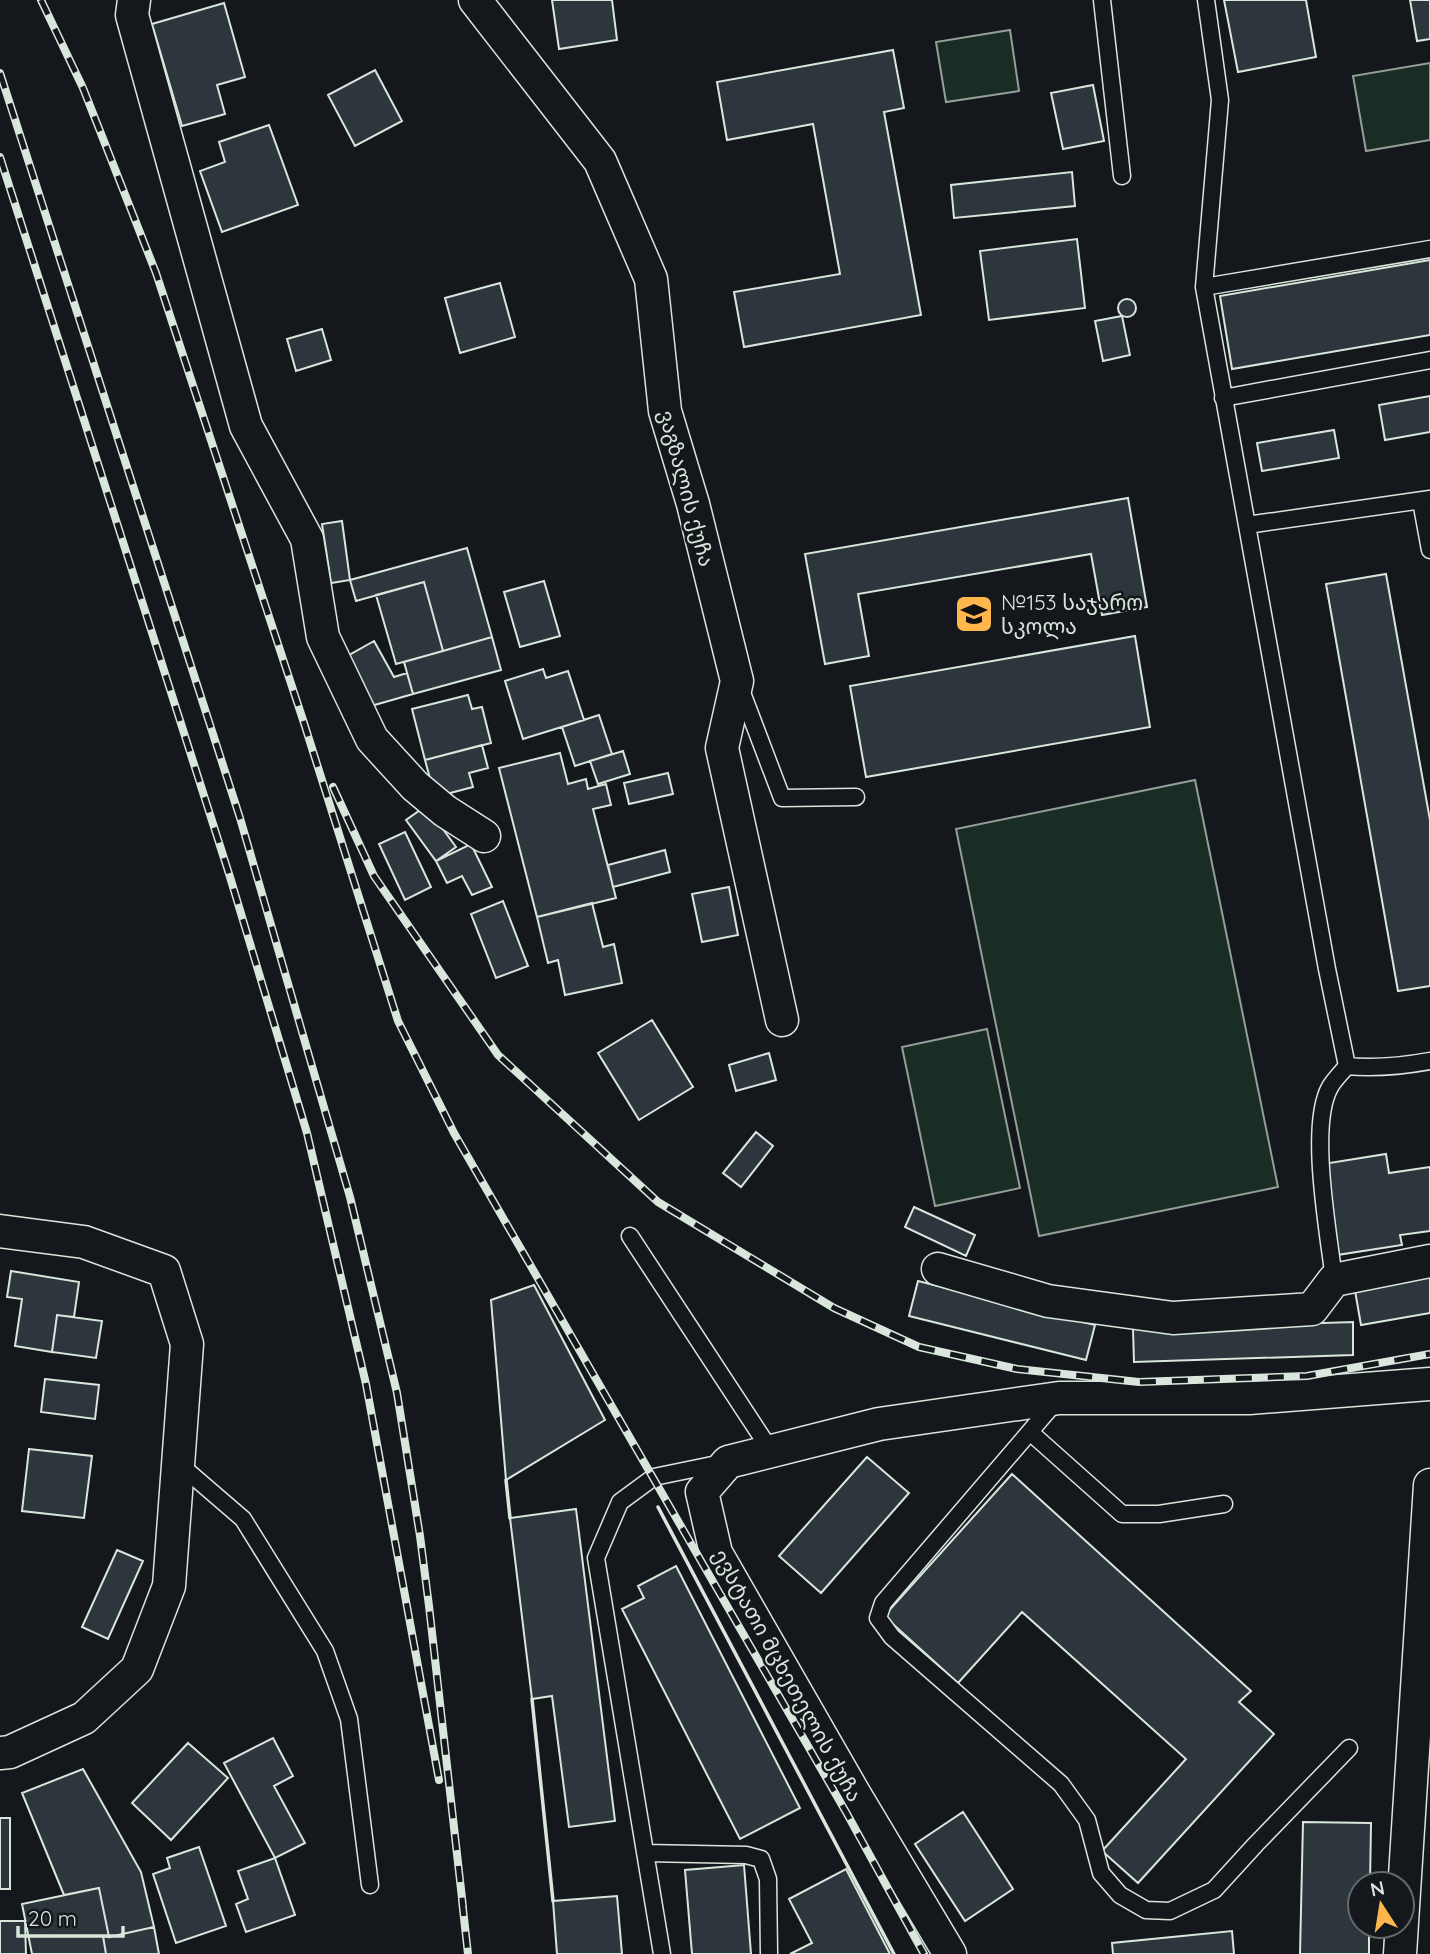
<svg xmlns="http://www.w3.org/2000/svg" width="1430" height="1954" font-family="Quicksand,'Noto Sans Georgian',sans-serif">
	<style>
		.green { fill: #1a2d24; stroke: #939e99; stroke-width: 2 }
		.building { fill: #2c363c; stroke: #d8e6dc; stroke-width: 2 }
		.lines { fill: none; stroke-linecap: round; stroke-linejoin: round }
		.lane-casing { stroke: #d8e6dc; stroke-width: 19 }
		.street-casing { stroke: #d8e6dc; stroke-width: 35 }
		.lane { stroke: #14181c; stroke-width: 16 }
		.street { stroke: #14181c; stroke-width: 32 }
		.rail-casing { stroke: #d8e6dc; stroke-width: 8 }
		.rail { stroke: #14181c; stroke-width: 5; stroke-dasharray: 16; stroke-linecap: butt }
		.wall { stroke: #d8e6dc; stroke-width: 3.5 }
		.labels { text-anchor: middle; dominant-baseline: central; stroke-width: 5; stroke-linejoin: round; paint-order: stroke }
		.street-label { font-size: 21px; fill: #d8e6dc; stroke: #14181c }
		.poi-label { font-size: 21px; fill: #d8e6dc; stroke: #14181c; text-anchor: start }
	</style>
	<rect width="100%" height="100%" fill="#14181c"/>
	<!-- green -->
	<path class="green" d="M 1010,30 L 1019,91 L 946,102 L 936,42 Z
		M 1430,63 L 1430,140 L 1366,151 L 1353,76 Z
		M 1195,780 L 1278,1187 L 1039,1236 L 956,829 Z
		M 987,1029 L 1020,1188 L 935,1206 L 902,1047 Z"/>
	<!-- building -->
	<path class="building" d="M 552,0 L 612,0 L 617,40 L 559,49 Z
		M 1224,0 L 1306,0 L 1316,57 L 1238,72 Z
		M 1410,0 L 1430,0 L 1430,39 L 1417,41 Z
		M 224,3 L 245,77 L 217,85 L 225,114 L 182,126 L 152,24 Z
		M 893,50 L 904,108 L 884,112 L 921,315 L 744,347 L 734,292 L 840,274 L 813,124 L 727,140 L 717,82 Z
		M 375,70 L 402,121 L 355,146 L 328,95 Z
		M 1093,85 L 1104,141 L 1063,149 L 1051,93 Z
		M 269,125 L 298,205 L 222,232 L 200,171 L 225,162 L 219,142 Z
		M 1072,172 L 1075,206 L 954,218 L 951,185 Z
		M 1077,239 L 1085,308 L 989,320 L 980,251 Z
		M 1430,260 L 1430,335 L 1232,369 L 1220,296 Z
		M 500,283 L 515,337 L 460,353 L 445,298 Z
		M1118 308a9 9 0 1 1 18 0a9 9 0 1 1-18 0Z
		M 1122,316 L 1130,355 L 1103,361 L 1095,321 Z
		M 322,329 L 331,360 L 296,371 L 287,339 Z
		M 1430,396 L 1430,432 L 1385,440 L 1379,405 Z
		M 1334,430 L 1339,458 L 1262,471 L 1257,443 Z
		M 1128,498 L 1147,607 L 1102,615 L 1091,554 L 858,594 L 869,656 L 825,664 L 805,554 Z
		M 342,521 L 350,580 L 331,583 L 322,524 Z
		M 467,548 L 492,637 L 443,651 L 424,582 L 356,601 L 350,580 Z
		M 1386,574 L 1430,820 L 1430,986 L 1398,991 L 1326,584 Z
		M 544,581 L 560,636 L 520,647 L 504,592 Z
		M 424,582 L 443,651 L 396,664 L 376,595 Z
		M 1135,636 L 1150,727 L 866,777 L 850,686 Z
		M 492,637 L 501,670 L 413,694 L 404,662 Z
		M 374,641 L 394,677 L 407,673 L 413,694 L 371,706 L 344,658 Z
		M 543,669 L 546,678 L 568,671 L 584,720 L 523,739 L 505,681 Z
		M 468,695 L 472,709 L 482,707 L 491,743 L 425,760 L 412,709 Z
		M 599,715 L 612,754 L 575,766 L 562,727 Z
		M 482,745 L 488,768 L 469,773 L 473,787 L 435,797 L 425,760 Z
		M 623,751 L 630,774 L 598,784 L 590,761 Z
		M 560,753 L 568,784 L 586,779 L 588,789 L 606,784 L 611,805 L 593,809 L 616,898 L 537,917 L 499,768 Z
		M 668,773 L 673,794 L 629,804 L 624,783 Z
		M 426,806 L 456,847 L 436,861 L 406,820 Z
		M 405,832 L 431,887 L 405,900 L 379,844 Z
		M 471,844 L 492,887 L 472,895 L 462,876 L 447,883 L 436,861 Z
		M 665,850 L 670,872 L 613,887 L 608,865 Z
		M 729,887 L 738,935 L 702,942 L 692,894 Z
		M 503,901 L 528,966 L 496,978 L 471,914 Z
		M 592,903 L 603,947 L 614,944 L 622,983 L 565,995 L 558,960 L 548,963 L 537,917 Z
		M 652,1020 L 693,1087 L 639,1120 L 598,1053 Z
		M 769,1053 L 776,1080 L 736,1091 L 729,1065 Z
		M 756,1132 L 773,1146 L 741,1187 L 723,1173 Z
		M 1386,1154 L 1389,1173 L 1430,1167 L 1430,1231 L 1400,1235 L 1402,1245 L 1337,1255 L 1323,1164 Z
		M 914,1207 L 975,1235 L 966,1256 L 905,1227 Z
		M 11,1271 L 79,1282 L 74,1317 L 57,1315 L 52,1352 L 15,1346 L 22,1299 L 7,1297 Z
		M 1430,1272 L 1430,1313 L 1361,1325 L 1354,1285 Z
		M 918,1281 L 1095,1325 L 1086,1360 L 909,1316 Z
		M 534,1285 L 605,1420 L 506,1480 L 491,1300 Z
		M 57,1315 L 102,1321 L 96,1358 L 52,1352 Z
		M 1353,1322 L 1353,1355 L 1134,1362 L 1133,1329 Z
		M 45,1379 L 99,1385 L 95,1419 L 41,1412 Z
		M 29,1449 L 92,1456 L 84,1518 L 22,1511 Z
		M 867,1457 L 909,1493 L 821,1593 L 779,1556 Z
		M 1012,1474 L 1251,1691 L 1239,1702 L 1274,1734 L 1138,1883 L 1102,1851 L 1186,1759 L 1022,1612 L 958,1683 L 884,1616 Z
		M 576,1509 L 615,1821 L 569,1827 L 552,1696 L 532,1699 L 510,1518 Z
		M 117,1550 L 143,1561 L 108,1639 L 82,1627 Z
		M 676,1566 L 800,1808 L 740,1839 L 622,1609 L 644,1598 L 638,1586 Z
		M 273,1738 L 293,1776 L 274,1786 L 305,1843 L 275,1858 L 224,1763 Z
		M 188,1743 L 228,1778 L 171,1840 L 132,1803 Z
		M 83,1769 L 141,1872 L 154,1927 L 109,1937 L 99,1888 L 64,1895 L 22,1793 Z
		M 963,1812 L 1013,1889 L 965,1921 L 915,1844 Z
		M 0,1818 L 10,1818 L 10,1889 L 0,1889 Z
		M 1303,1822 L 1371,1823 L 1370,1884 L 1360,1884 L 1360,1926 L 1369,1926 L 1369,1954 L 1300,1954 Z
		M 199,1847 L 226,1926 L 176,1943 L 153,1874 L 170,1868 L 167,1858 Z
		M 275,1858 L 295,1915 L 246,1932 L 236,1904 L 248,1899 L 238,1871 Z
		M 744,1865 L 751,1954 L 692,1954 L 685,1870 Z
		M 846,1869 L 890,1954 L 790,1954 L 812,1943 L 789,1899 Z
		M 99,1888 L 109,1937 L 103,1936 L 106,1954 L 32,1954 L 22,1904 Z
		M 617,1896 L 622,1954 L 557,1954 L 553,1901 Z
		M 0,1921 L 25,1921 L 26,1954 L 0,1954 Z
		M 154,1927 L 159,1954 L 106,1954 L 103,1936 L 109,1937 Z
		M 1232,1931 L 1234,1954 L 1113,1954 L 1112,1943 Z"/>
	<g class="lines">
		<defs>
			<path id="lane" d="M 1102,0 L 1122,176
				M 1206,0 L 1220,100 L 1204,287 L 1327,969 L 1347,1066 C 1375,1069 1402,1066 1430,1061
				M 1204,287 L 1430,249
				M 1223,398 L 1430,360
				M 1421,501 L 1430,550
				M 1247,525 L 1430,499
				M 741,690 L 782,798 L 856,797
				M 630,1236 L 771,1451
				M 1334,1280 C 1329,1235 1308,1126 1330,1087 C 1334,1080 1341,1073 1347,1066
				M 1057,1400 L 883,1603 L 878,1618 L 892,1637 L 1061,1784 L 1087,1820 L 1101,1873 L 1120,1895 L 1146,1910 L 1170,1911 L 1214,1890 L 1256,1844 L 1349,1748
				M 1030,1432 L 1122,1514 L 1159,1514 L 1224,1504
				M 178,1463 L 243,1519 L 325,1651 L 349,1719 L 370,1885
				M 645,1853 L 746,1855 L 761,1859 L 768,1879 L 769,1954
				M 662,1954 L 596,1558 L 620,1502 L 654,1477 L 722,1463"/>
			<path id="street" d="M 134,0 L 132,15 L 246,426 L 307,539 L 323,637 L 372,739 L 415,786 L 445,811 L 484,836
				M 475,0 L 600,161 L 651,279 L 665,411 L 693,504 L 737,681 L 722,748 L 782,1020
				M 0,1231 L 84,1242 L 164,1271 L 187,1344 L 169,1586 L 137,1669 L 84,1718 L 10,1752 L 0,1753
				M 938,1269 L 1048,1301 L 1173,1318 L 1312,1309 L 1334,1280 L 1430,1261
				M 950,1954 L 855,1795 L 716,1553 L 702,1492 L 728,1462 L 879,1424 L 1059,1398 L 1249,1398 L 1430,1384
				M 1400,1954 L 1430,1485"/>
		</defs>
		<!-- lane casing -->
		<use href="#lane" class="lane-casing"/>
		<!-- street casing -->
		<use href="#street" class="street-casing"/>
		<!-- lane -->
		<use href="#lane" class="lane"/>
		<!-- street -->
		<use href="#street" class="street"/>
		<defs>
			<path id="rail" d="M 41,0 L 83,88 L 156,273 L 304,723 L 398,1021 L 454,1133 L 846,1812 L 924,1954
				M 0,73 L 240,818 L 350,1197 L 397,1393 L 420,1536 L 429,1606 L 463,1907
				M 0,157 L 230,877 L 307,1133 L 366,1384 L 439,1780
				M 333,787 L 374,876 L 498,1055 L 658,1202 L 834,1308 L 919,1347 L 1017,1369 L 1139,1382 L 1307,1376 L 1430,1354
				M 462,1900 L 468,1954"/>
		</defs>
		<!-- rail casing -->
		<use href="#rail" class="rail-casing"/>
		<!-- rail -->
		<use href="#rail" class="rail"/>
		<!-- wall -->
		<path class="wall" d="M 506,1480 L 510,1518
			M 658,1507 L 894,1954
			M 532,1699 L 553,1901"/>
	</g>
	<!-- icons -->
	<defs>
		<symbol id="school-square" viewBox="-11 -11 22 22"><rect x="-9" y="-9" width="18" height="18" rx="4" fill="#ffb74d" stroke="#14181c"/><path d="M0-5L7-2L0 1L-7-2ZM-4 1L0 2.5L4 1V4Q0 6-4 4Z" fill="#111"/></symbol>
	</defs>
	<g fill-rule="evenodd">
		<use href="#school-square" x="952" y="592" width="44" height="44"/>
	</g>
	<g class="labels">
		<!-- street labels -->
		<g class="street-label">
			<text transform="translate(687 488) rotate(75)">ვაგზალის ქუჩა</text>
			<text transform="translate(788 1675) rotate(61)">ევსტათი მცხეთელის ქუჩა</text>
		</g>
		<!-- poi labels -->
		<g class="poi-label">
			<text x="1001" y="602">№153 საჯარო<tspan x="1001" dy="24">სკოლა</tspan></text>
		</g>
	</g>
	<!-- north arrow -->
	<g transform="translate(1381 1905) rotate(348)"><circle r="33" fill="#14181c" stroke="#626a69" stroke-width="2"/>
	<path d="M0-5L12 26L0 18L-12 26Z" fill="#ffb74d"/>
	<text y="-10" font-size="19" font-weight="bold" text-anchor="middle" fill="#d8e6dc">N</text>
	</g>
	<!-- scale -->
	<path d="M18 1926v10h105v-10" fill="none" stroke="#d8e6dc" stroke-width="3.5"/>
	<text x="28" y="1926" font-size="21" fill="#d8e6dc" stroke="#14181c" stroke-width="5" paint-order="stroke">20 m</text>
</svg>
